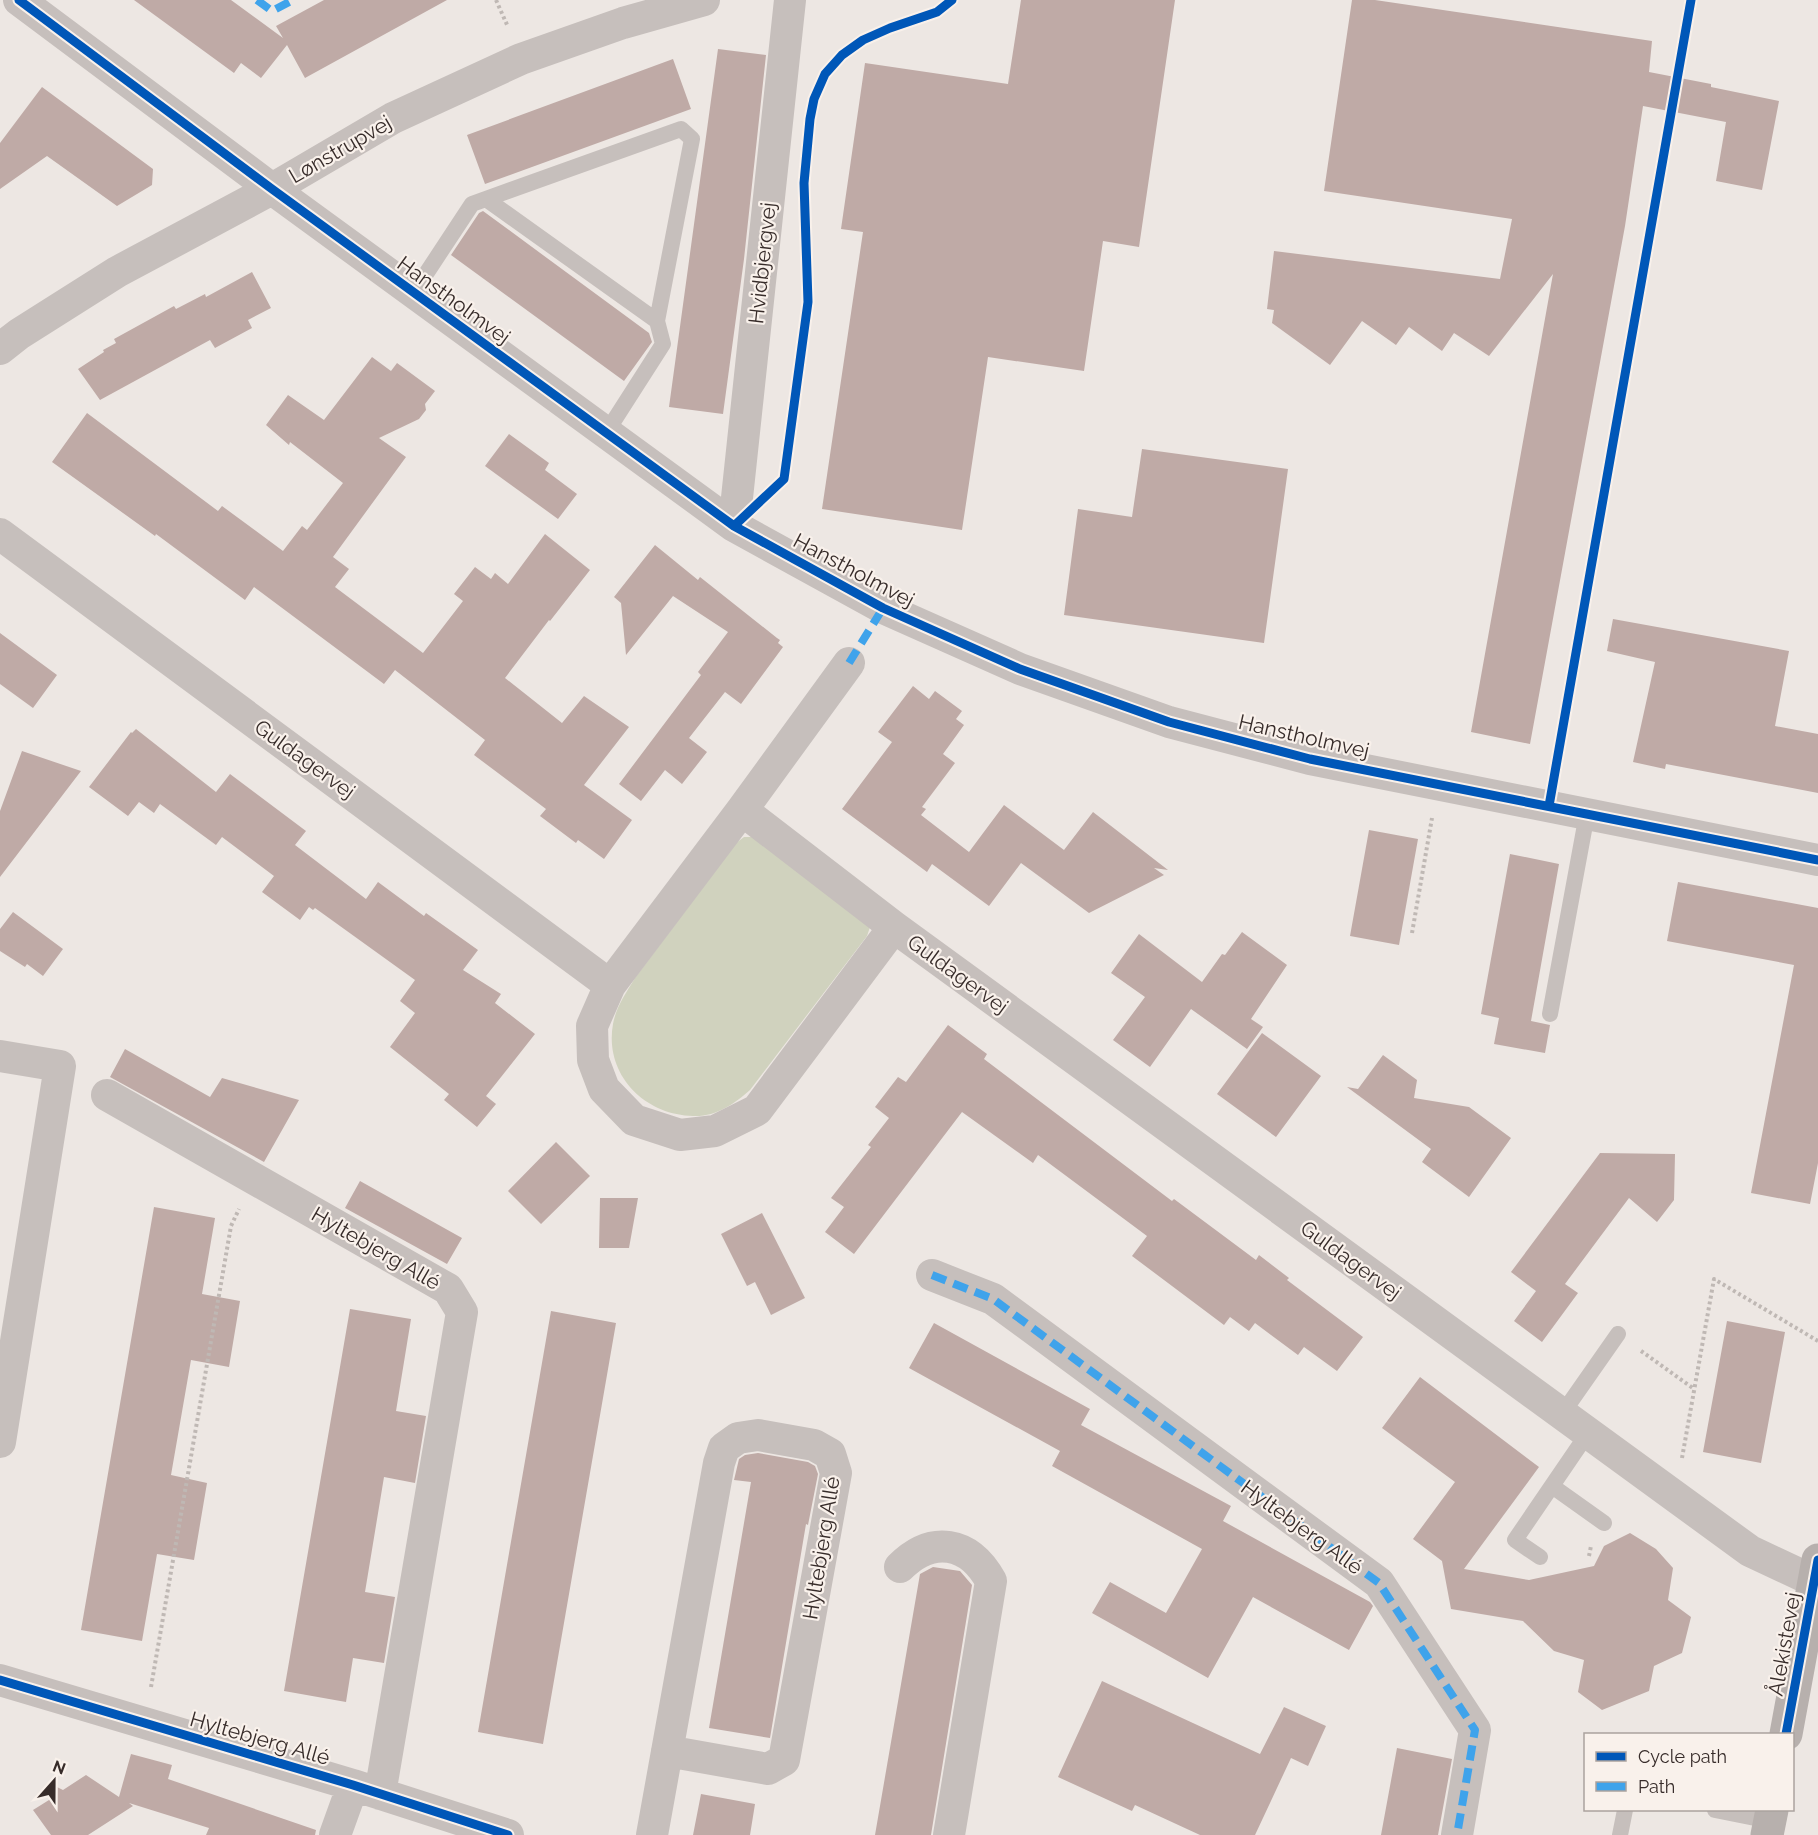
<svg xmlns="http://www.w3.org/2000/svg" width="1818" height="1835" font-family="Raleway,sans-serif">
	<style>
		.green { fill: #d0d2be }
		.building { fill: #bfaaa6 }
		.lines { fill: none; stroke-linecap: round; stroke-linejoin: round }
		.path { stroke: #bfb8b4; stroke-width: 4; stroke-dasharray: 3 3; stroke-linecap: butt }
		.lane { stroke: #c6bfbc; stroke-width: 16 }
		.street { stroke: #c6bfbc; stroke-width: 32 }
		.secondary { stroke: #b7b0ad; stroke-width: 33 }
		.quiet { stroke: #3fa3eb; stroke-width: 8; stroke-dasharray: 15 8; stroke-linecap: butt }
		.cycleway-casing { stroke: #f9f1eb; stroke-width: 13 }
		.cycleway { stroke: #0057b8; stroke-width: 9 }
		.labels { text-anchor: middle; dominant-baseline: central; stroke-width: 4.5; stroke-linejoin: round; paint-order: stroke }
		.street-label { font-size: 21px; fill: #372c2a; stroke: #f9f1eb }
	</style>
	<rect width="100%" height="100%" fill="#ede7e3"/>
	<!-- green -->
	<path class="green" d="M 744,837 L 757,837 L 870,927 L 867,936 L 750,1090 C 734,1104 716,1117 693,1116 C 644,1115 604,1074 613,1024 C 616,1007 626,993 635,978 L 736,843 Z"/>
	<!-- building -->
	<path class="building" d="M 134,0 L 231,0 L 283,38 L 276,26 L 324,0 L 447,0 L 305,78 L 287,45 L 261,78 L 241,63 L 234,73 Z
		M 1021,0 L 1175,0 L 1139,247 L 1103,241 L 1084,371 L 988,357 L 962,530 L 822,509 L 863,232 L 841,229 L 865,63 L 1008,84 Z
		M 1352,0 L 1375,0 L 1652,41 L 1649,72 L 1711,84 L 1711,87 L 1779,101 L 1762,190 L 1716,181 L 1726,122 L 1643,106 L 1625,226 L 1530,744 L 1471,732 L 1553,274 L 1489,356 L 1454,333 L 1442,351 L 1409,327 L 1396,345 L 1362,321 L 1330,365 L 1272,323 L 1274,310 L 1267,309 L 1274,251 L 1500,279 L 1512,219 L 1324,191 Z
		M 718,49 L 766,55 L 744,259 L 723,414 L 669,407 Z
		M 673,59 L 691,109 L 485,184 L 467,135 Z
		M 42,87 L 153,169 L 152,185 L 117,206 L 47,156 L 0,189 L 0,143 Z
		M 483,211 L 649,333 L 652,342 L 624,381 L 451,255 L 479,213 Z
		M 252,272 L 271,308 L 248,320 L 252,328 L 215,348 L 210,340 L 100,400 L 78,369 L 104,352 L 103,350 L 116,343 L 114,339 L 174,306 L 176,309 L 205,294 L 206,297 Z
		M 372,357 L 391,371 L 397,363 L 435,391 L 425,404 L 426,410 L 419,419 L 379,438 L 406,457 L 333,557 L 349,569 L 335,587 L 423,653 L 463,601 L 454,594 L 475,567 L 491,579 L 495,573 L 508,584 L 545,534 L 590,570 L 550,621 L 549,620 L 505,678 L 562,723 L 584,696 L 629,727 L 584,785 L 632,820 L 604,859 L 578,840 L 576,843 L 540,816 L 546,809 L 474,755 L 485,740 L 395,670 L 384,684 L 254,587 L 245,600 L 156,534 L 155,536 L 52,462 L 87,413 L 218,511 L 222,506 L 283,551 L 302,526 L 307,530 L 343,483 L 290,442 L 289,445 L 266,425 L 288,395 L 324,420 Z
		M 509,434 L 549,463 L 545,470 L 577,494 L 558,519 L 485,466 Z
		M 1142,449 L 1288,469 L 1264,643 L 1064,615 L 1078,509 L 1132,517 Z
		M 655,545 L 698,580 L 700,577 L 777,638 L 780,640 L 778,643 L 783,647 L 741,704 L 725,692 L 689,738 L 707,752 L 682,784 L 665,770 L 641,801 L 619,784 L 701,675 L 698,672 L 728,632 L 673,596 L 626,655 L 621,603 L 614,597 Z
		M 1613,619 L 1789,651 L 1775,726 L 1818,734 L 1818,793 L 1666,764 L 1665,769 L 1633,762 L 1655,662 L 1607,651 Z
		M 0,633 L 57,675 L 33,708 L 0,684 Z
		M 913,686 L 929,699 L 935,691 L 962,711 L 956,719 L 964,725 L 943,754 L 955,763 L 922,807 L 926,809 L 921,815 L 969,852 L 1004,805 L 1064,850 L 1093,812 L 1168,870 L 1154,868 L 1164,875 L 1089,913 L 1021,863 L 989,906 L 932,864 L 927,872 L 842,809 L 892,742 L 878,732 Z
		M 136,729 L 216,792 L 230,774 L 306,831 L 295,845 L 366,899 L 378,882 L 424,916 L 426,913 L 478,950 L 463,970 L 501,994 L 495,1003 L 535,1034 L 486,1096 L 496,1104 L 477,1127 L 444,1100 L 449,1094 L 390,1047 L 415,1013 L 400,1001 L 415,980 L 315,908 L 313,910 L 309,907 L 300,920 L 262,892 L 274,876 L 222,837 L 216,845 L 160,804 L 154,813 L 139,802 L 128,816 L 89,787 L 131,732 L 132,733 Z
		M 22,751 L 81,771 L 0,877 L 0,811 Z
		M 1369,830 L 1418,839 L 1399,945 L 1350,936 Z
		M 1510,854 L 1559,864 L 1531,1021 L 1550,1025 L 1545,1053 L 1494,1044 L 1499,1018 L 1481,1014 Z
		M 1678,882 L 1818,908 L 1818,1163 L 1810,1204 L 1751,1193 L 1794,965 L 1667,941 Z
		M 13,912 L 63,949 L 43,976 L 27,964 L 25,967 L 0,951 L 0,929 Z
		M 1242,932 L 1287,965 L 1251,1019 L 1263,1027 L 1247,1049 L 1191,1009 L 1150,1067 L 1113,1040 L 1145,997 L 1111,973 L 1139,934 L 1202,982 L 1222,954 L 1225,955 Z
		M 948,1025 L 987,1054 L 984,1059 L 1172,1201 L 1174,1199 L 1256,1260 L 1259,1255 L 1289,1278 L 1287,1280 L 1363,1337 L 1337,1371 L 1304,1347 L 1298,1355 L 1255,1323 L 1249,1331 L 1230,1317 L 1224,1325 L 1132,1256 L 1147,1236 L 1038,1155 L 1033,1163 L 962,1112 L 854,1254 L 825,1232 L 844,1207 L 831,1198 L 871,1147 L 868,1145 L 889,1118 L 875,1107 L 898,1077 L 906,1082 Z
		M 1262,1033 L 1321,1076 L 1276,1137 L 1217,1094 Z
		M 125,1049 L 210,1097 L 222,1078 L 299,1100 L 264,1162 L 110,1077 Z
		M 1383,1055 L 1417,1080 L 1414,1098 L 1469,1107 L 1511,1138 L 1469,1197 L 1422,1162 L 1431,1149 L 1347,1087 L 1358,1089 Z
		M 556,1142 L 590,1176 L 541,1224 L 508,1191 Z
		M 1600,1153 L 1675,1154 L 1674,1200 L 1657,1222 L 1629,1198 L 1565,1284 L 1578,1293 L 1542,1342 L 1514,1321 L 1536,1291 L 1511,1272 Z
		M 360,1181 L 462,1238 L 447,1264 L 345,1208 Z
		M 600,1198 L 638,1198 L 629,1248 L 599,1248 Z
		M 154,1207 L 215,1218 L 202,1294 L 240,1301 L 229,1367 L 191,1360 L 171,1475 L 207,1483 L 194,1560 L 157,1554 L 142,1641 L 81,1630 Z
		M 762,1213 L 805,1298 L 771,1315 L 755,1282 L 747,1286 L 721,1234 Z
		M 350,1309 L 411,1319 L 396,1411 L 426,1416 L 415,1483 L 384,1477 L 365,1592 L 395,1597 L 384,1663 L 353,1658 L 346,1702 L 284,1691 Z
		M 551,1311 L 616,1323 L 543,1744 L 478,1732 Z
		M 1727,1321 L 1785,1332 L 1761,1463 L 1703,1452 Z
		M 934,1323 L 1090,1409 L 1081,1425 L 1231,1506 L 1223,1521 L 1370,1602 L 1373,1606 L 1349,1650 L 1253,1597 L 1208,1678 L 1092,1613 L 1110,1582 L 1166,1613 L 1202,1549 L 1052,1466 L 1060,1451 L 909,1368 Z
		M 1420,1377 L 1539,1467 L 1464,1569 L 1529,1580 L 1594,1566 L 1604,1546 L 1630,1533 L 1656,1549 L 1673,1568 L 1668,1600 L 1691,1617 L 1682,1653 L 1654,1666 L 1649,1691 L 1602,1710 L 1578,1692 L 1584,1660 L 1554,1651 L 1523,1621 L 1451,1609 L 1442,1561 L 1413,1539 L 1455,1482 L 1382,1428 Z
		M 758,1453 L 808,1462 L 815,1466 L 818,1474 L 808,1525 L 806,1524 L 770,1738 L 709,1728 L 751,1482 L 734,1480 L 739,1459 L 745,1455 Z
		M 933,1567 L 960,1571 L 972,1585 L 931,1835 L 875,1835 L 920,1574 Z
		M 1102,1681 L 1260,1754 L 1284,1707 L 1326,1726 L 1308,1766 L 1291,1758 L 1255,1835 L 1200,1835 L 1135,1805 L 1132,1811 L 1058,1777 Z
		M 1397,1748 L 1452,1759 L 1438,1835 L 1381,1835 Z
		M 131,1754 L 172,1765 L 168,1779 L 316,1830 L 315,1835 L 206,1835 L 209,1828 L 129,1803 L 133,1806 L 88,1835 L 51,1835 L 33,1810 L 49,1800 L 49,1783 L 63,1790 L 86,1775 L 119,1797 Z
		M 701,1794 L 755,1804 L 750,1835 L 693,1835 Z"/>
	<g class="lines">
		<!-- path -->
		<path class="path" d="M 496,0 L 508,27
			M 1412,933 L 1432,818
			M 1641,1351 L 1694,1389
			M 1682,1458 L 1714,1279 L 1818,1341
			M 1589,1556 L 1591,1546
			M 151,1687 L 231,1226 L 239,1209"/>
		<!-- lane -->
		<path class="lane" d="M 414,292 L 472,204 L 681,129 L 692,139 L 657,321 L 486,199
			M 606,433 L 663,344 L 657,321
			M 1550,1014 L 1587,814
			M 1562,1414 L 1618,1334
			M 1552,1486 L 1604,1523
			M 1540,1557 L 1515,1540 L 1588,1433
			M 1715,1810 L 1770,1821
			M 1620,1835 L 1625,1810"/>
		<!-- street -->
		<path class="street" d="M 19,0 L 272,189 L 734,526 L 883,608 L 1020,669 L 1169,722 L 1310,759 L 1818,860
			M 0,349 L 19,334 L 117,272 L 272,189 L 393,118 L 521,59 L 623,23 L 704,0
			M 734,526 L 790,0
			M 0,534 L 610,985
			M 849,663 L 742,810 L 610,985 L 592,1026 L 593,1060 L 604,1089 L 634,1120 L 680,1135 L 715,1131 L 757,1110 L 894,927
			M 742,810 L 894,927 L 1750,1551 L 1814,1581
			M 0,1056 L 60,1066 L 0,1442
			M 107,1095 L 448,1289 L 462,1312 L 380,1794
			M 932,1275 L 993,1299 L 1379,1583 L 1475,1730 L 1457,1835
			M 900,1567 C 932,1535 969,1541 991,1581 L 949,1835
			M 0,1680 L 353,1785 L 508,1835
			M 335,1835 L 353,1785
			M 652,1835 L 719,1463 L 724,1448 L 738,1438 L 758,1435 L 814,1445 L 830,1454 L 836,1473 L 784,1760 L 768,1769 L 667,1751"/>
		<!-- secondary -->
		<path class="secondary" d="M 1786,1734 L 1818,1560
			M 1767,1835 L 1772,1810"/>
		<!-- quiet -->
		<path class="quiet" d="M 257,0 L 272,11 L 293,0
			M 849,663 L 883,608
			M 932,1275 L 993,1299 L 1379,1583 L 1475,1730 L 1457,1835"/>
		<defs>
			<path id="cycleway" d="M 19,0 L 272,189 L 734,526 L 883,608 L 1020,669 L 1169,722 L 1310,759 L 1818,860
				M 734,526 L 784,479 L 808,302 L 804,183 L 810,119 L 814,99 L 825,74 L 842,55 L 863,40 L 890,28 L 937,12 L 952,0
				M 1549,806 L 1691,0
				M 0,1680 L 353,1785 L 508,1835
				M 1786,1734 L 1818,1560"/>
		</defs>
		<!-- cycleway casing -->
		<use href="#cycleway" class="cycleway-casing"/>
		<!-- cycleway -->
		<use href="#cycleway" class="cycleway"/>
	</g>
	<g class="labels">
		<!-- street labels -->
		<g class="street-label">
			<text transform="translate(340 149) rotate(-30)">Lønstrupvej</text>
			<text transform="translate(762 263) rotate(-84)">Hvidbjergvej</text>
			<text transform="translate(454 300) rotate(36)">Hanstholmvej</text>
			<text transform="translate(854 570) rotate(28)">Hanstholmvej</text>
			<text transform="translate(1304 736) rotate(13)">Hanstholmvej</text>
			<text transform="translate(305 759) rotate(36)">Guldagervej</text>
			<text transform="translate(958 974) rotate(36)">Guldagervej</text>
			<text transform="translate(376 1248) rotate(30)">Hyltebjerg Allé</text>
			<text transform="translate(1351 1260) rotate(36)">Guldagervej</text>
			<text transform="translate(1302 1527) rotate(36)">Hyltebjerg Allé</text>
			<text transform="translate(821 1548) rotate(-81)">Hyltebjerg Allé</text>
			<text transform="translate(1784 1644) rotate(-80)">Ålekistevej</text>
			<text transform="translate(260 1738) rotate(16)">Hyltebjerg Allé</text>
		</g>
	</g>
	<!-- legend -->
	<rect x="1584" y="1733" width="210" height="78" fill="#f9f1eb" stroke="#aba29e" stroke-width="1.5"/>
	<rect x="1596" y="1752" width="30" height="9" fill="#0057b8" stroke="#aba29e" stroke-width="1.5"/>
	<text x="1638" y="1763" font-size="18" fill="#372c2a">Cycle path</text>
	<rect x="1596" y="1782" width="30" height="9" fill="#3fa3eb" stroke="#aba29e" stroke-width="1.5"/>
	<text x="1638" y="1793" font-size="18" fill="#372c2a">Path</text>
	<!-- north arrow -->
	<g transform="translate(54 1781) rotate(21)" stroke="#f9f1eb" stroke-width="4.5" paint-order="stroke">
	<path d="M0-4.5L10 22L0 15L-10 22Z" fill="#372c2a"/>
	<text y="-9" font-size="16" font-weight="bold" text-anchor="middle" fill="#372c2a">N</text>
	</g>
</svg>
